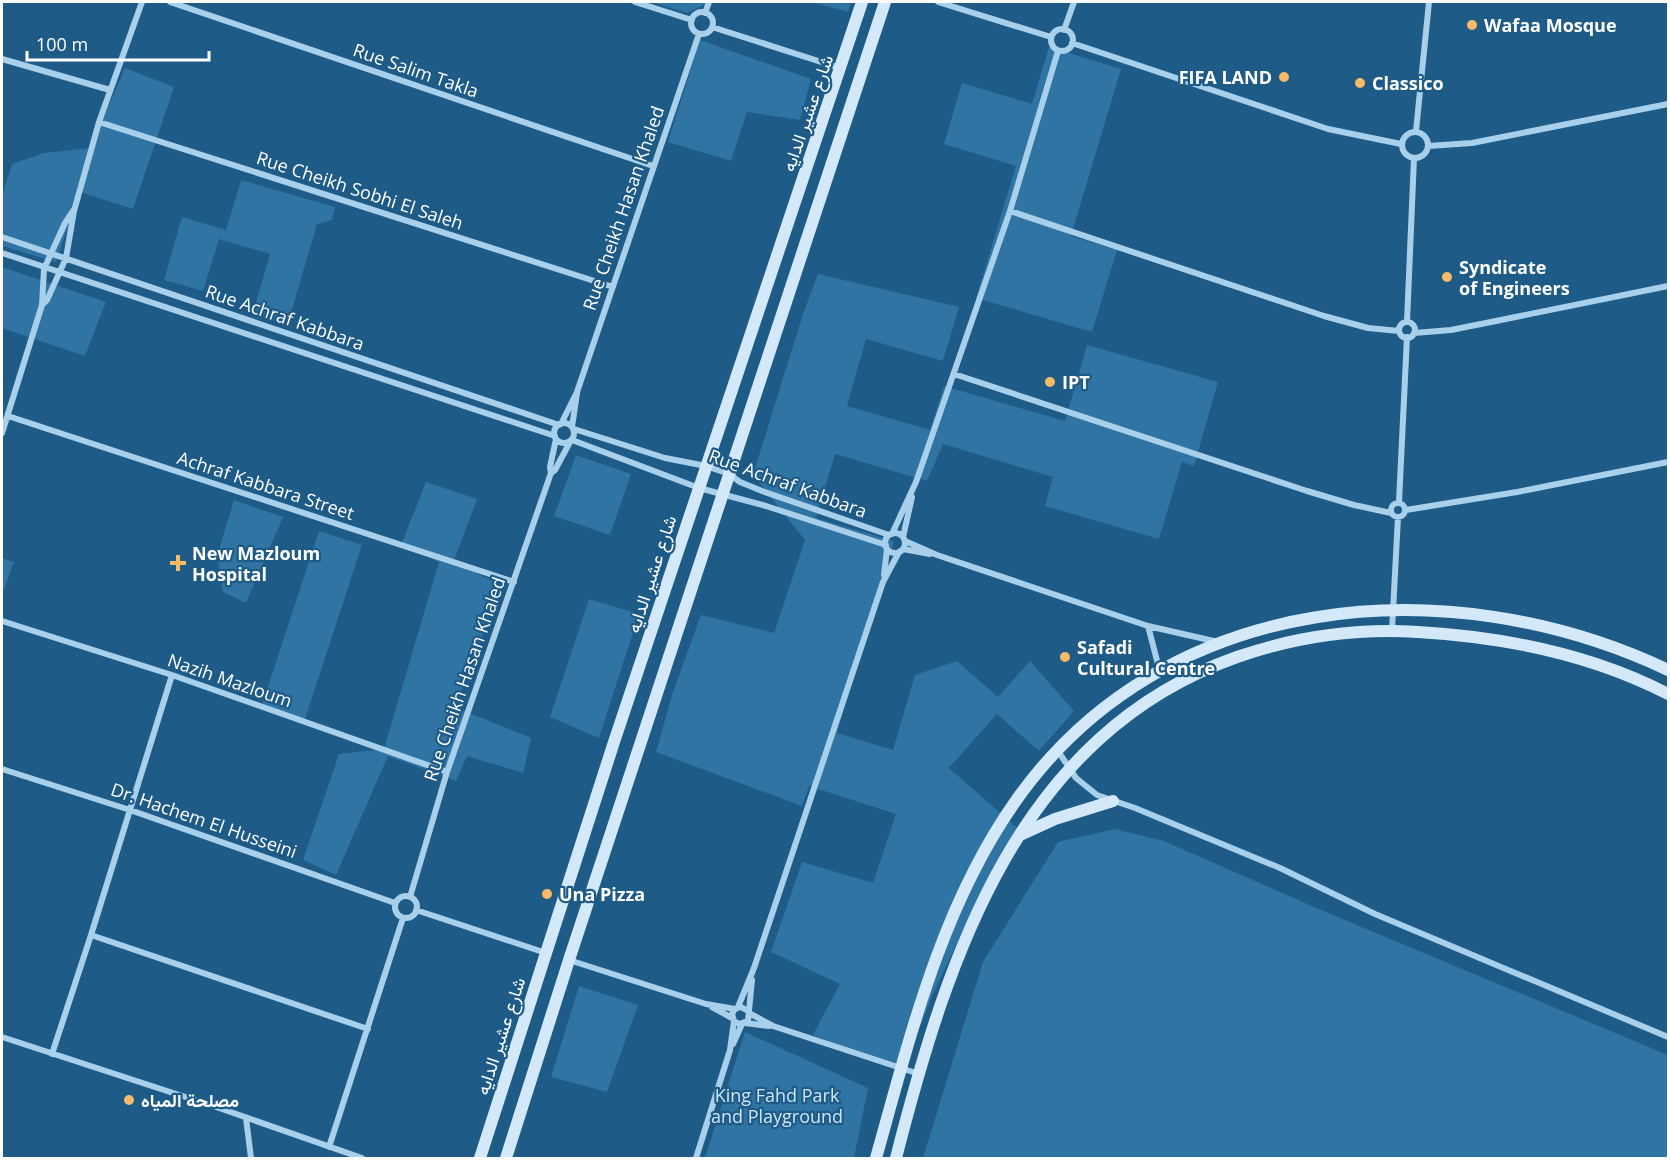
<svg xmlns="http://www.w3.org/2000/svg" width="1670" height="1160" font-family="'Open Sans',Vazirmatn,sans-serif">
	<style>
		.green { fill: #2f74a3 }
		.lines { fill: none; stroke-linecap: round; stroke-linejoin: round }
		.street { stroke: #a8d0eb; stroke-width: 6 }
		.secondary { stroke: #d3e8f8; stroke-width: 12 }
		.poi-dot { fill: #f9ba67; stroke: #1e5b87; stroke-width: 2 }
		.labels { text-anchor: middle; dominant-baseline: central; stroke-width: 4.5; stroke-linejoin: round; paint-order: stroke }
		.poi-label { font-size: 18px; font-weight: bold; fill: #fff; stroke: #1e5b87; text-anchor: start }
		.street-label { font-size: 18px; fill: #fff; stroke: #1e5b87 }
		.park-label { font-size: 18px; fill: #cce6f8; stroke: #1e5b87 }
	</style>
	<rect width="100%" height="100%" fill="#1e5b87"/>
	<!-- green -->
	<path class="green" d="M 651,2 L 710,2 L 687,13 Z
		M 813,2 L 851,2 L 848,12 Z
		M 700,40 L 811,79 L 800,120 L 747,112 L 731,161 L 668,142 Z
		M 1049,47 L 1121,69 L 1071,236 L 1117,250 L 1092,332 L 976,298 L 1016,166 L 944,144 L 962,83 L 1032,104 Z
		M 125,68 L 174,87 L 133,209 L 80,192 L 56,262 L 2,246 L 2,195 L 12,164 L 44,153 L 90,148 Z
		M 241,180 L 335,207 L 332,220 L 317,224 L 288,323 L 253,313 L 270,254 L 219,239 L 203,291 L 164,280 L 182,217 L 226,230 Z
		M 2,267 L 106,302 L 85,356 L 2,328 Z
		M 818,274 L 959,307 L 943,361 L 866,339 L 847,406 L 930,430 L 944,386 L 1065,421 L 1087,345 L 1218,382 L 1194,466 L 1182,462 L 1159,539 L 1045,506 L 1053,477 L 943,444 L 927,481 L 835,454 L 816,518 L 894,541 L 837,733 L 893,750 L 915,675 L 957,661 L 998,697 L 1030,661 L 1074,711 L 1039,751 L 997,714 L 949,768 L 1022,832 L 968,920 L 933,994 L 903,1070 L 813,1035 L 840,984 L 771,952 L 802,862 L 873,883 L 896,814 L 809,786 L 802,806 L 656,752 L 672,695 L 701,615 L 774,633 L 805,540 L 753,475 L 803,314 Z
		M 576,455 L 631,474 L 610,535 L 554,516 Z
		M 426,482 L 477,499 L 453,563 L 502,585 L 455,707 L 531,738 L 523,773 L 467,756 L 456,781 L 388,756 L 336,875 L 303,860 L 339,754 L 384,749 L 439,562 L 401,545 Z
		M 234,500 L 283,517 L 246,603 L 223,592 L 217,556 Z
		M 319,531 L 362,545 L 304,722 L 261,708 Z
		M 2,558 L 14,562 L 2,595 Z
		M 589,599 L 639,614 L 599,738 L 550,717 Z
		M 1115,829 L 1164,841 L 1321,910 L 1668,1055 L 1668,1158 L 923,1158 L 983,962 L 1058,842 Z
		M 579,986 L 638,1005 L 607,1092 L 551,1077 Z
		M 745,1032 L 868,1088 L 854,1158 L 705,1158 Z"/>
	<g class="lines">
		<!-- street -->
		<path class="street" d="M 170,2 L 653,166
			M 635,2 L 692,20
			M 938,2 L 1051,37
			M691 23a11 11 0 1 1 22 0a11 11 0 1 1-22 0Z
			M 705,13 L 709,2
			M 712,27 L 840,68
			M1051 40a11 11 0 1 1 22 0a11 11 0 1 1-22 0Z
			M 1064,30 L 1074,2
			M 1072,43 L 1328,129 L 1401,144
			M 2,59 L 110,90
			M 99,122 L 613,287
			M 1416,131 L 1429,2
			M1402 145a13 13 0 1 1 26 0a13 13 0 1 1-26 0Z
			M 1428,146 L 1472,143 L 1668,104
			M 1010,211 L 1324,316 L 1368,328 L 1399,331
			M 2,237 L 559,425
			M 2,253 L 555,436
			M 42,305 L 47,300 L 66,258 L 74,211 L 99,122 L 142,2
			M 1407,322 L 1414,158
			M1399 330a8 8 0 1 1 16 0a8 8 0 1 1-16 0Z
			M 1414,333 L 1451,330 L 1491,322 L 1668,286
			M 954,374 L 1307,491 L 1354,505 L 1391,513
			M 8,416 L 514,582
			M554 433a10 10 0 1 1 20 0a10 10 0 1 1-20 0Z
			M 561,424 L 577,392 L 699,34
			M 572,427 L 577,393
			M 574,429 L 665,458 L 706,466 L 729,474 L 740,482 L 762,491 L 889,535
			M 2,433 L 42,305 L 44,269 L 65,223 L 73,211
			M 572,440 L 699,488 L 766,506 L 886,545
			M 551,473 L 555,470 L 570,442
			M 1399,502 L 1407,337
			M1391 510a7 7 0 1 1 14 0a7 7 0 1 1-14 0Z
			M 1406,510 L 1517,492 L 1668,462
			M885 543a10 10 0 1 1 20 0a10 10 0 1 1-20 0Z
			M 892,534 L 916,482 L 1010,211 L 1058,51
			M 903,537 L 912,497
			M 905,541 L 937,555 L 1148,626 L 1218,642
			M 903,549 L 930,554
			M 884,575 L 887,549
			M 2,621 L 172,675 L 447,772
			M 1148,626 L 1160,672
			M 1392,630 L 1398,517
			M 172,675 L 91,935 L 368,1029
			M 1058,751 L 1076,778 L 1097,795 L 1135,808 L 1280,868 L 1375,914 L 1668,1037
			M 2,769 L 130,810 L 395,903
			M395 907a11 11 0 1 1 22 0a11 11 0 1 1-22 0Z
			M 410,897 L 447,772 L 551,473 L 550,467 L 556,439
			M 416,910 L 546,953
			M 569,960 L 706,1004 L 735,1009
			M 712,1007 L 732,1018
			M 738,1007 L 754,968 L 883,582 L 899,552
			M 748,1011 L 741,1007 L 735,1009 L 732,1014 L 734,1021 L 739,1024 L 748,1021 L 752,980
			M 749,1013 L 773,1026 L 919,1074
			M 745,1023 L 769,1026
			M 2,1037 L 222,1109 L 362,1158
			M 733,1044 L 742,1024
			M 52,1054 L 91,935
			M 246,1118 L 251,1158
			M 329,1147 L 403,918
			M 696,1158 L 730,1050 L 734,1021"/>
		<!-- secondary -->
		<path class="secondary" d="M 1020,835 L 1055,819 L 1113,801
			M 480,1158 L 614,742 L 862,2
			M 506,1158 L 569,960 L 885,2
			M 876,1158 C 910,1037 941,907 1015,802 C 1163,590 1448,566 1668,670
			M 896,1158 C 948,955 1019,734 1237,657 C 1295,637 1356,628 1418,632 C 1504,637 1591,654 1668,694"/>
	</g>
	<!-- markers -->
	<g class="poi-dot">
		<circle cx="1472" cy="25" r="6"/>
		<circle cx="1284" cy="77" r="6"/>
		<circle cx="1360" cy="83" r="6"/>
		<circle cx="1447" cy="277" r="6"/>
		<circle cx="1050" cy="382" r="6"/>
		<path d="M175 554h6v6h6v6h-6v6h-6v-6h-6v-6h6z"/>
		<circle cx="1065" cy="657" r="6"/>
		<circle cx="547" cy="894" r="6"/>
		<circle cx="129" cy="1100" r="6"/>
	</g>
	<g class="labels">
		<!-- poi labels -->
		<g class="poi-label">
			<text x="1484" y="25">Wafaa Mosque</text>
			<text x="1272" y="77" text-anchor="end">FIFA LAND</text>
			<text x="1372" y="83">Classico</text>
			<text x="1459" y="267">Syndicate<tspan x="1459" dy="21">of Engineers</tspan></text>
			<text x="1062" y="382">IPT</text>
			<text x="192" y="553">New Mazloum<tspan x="192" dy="21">Hospital</tspan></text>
			<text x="1077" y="647">Safadi<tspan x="1077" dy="21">Cultural Centre</tspan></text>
			<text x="559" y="894">Una Pizza</text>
			<text x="141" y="1100">مصلحة المياه</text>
		</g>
		<!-- street labels -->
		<g class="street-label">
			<text transform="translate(416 70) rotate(19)">Rue Salim Takla</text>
			<text transform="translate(807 113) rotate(-71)">شارع عشير الدايه</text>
			<text transform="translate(360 190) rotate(18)">Rue Cheikh Sobhi El Saleh</text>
			<text transform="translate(623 208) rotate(-71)">Rue Cheikh Hasan Khaled</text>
			<text transform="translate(285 317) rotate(19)">Rue Achraf Kabbara</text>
			<text transform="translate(788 483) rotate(20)">Rue Achraf Kabbara</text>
			<text transform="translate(266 485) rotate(18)">Achraf Kabbara Street</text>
			<text transform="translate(651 574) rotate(-72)">شارع عشير الدايه</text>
			<text transform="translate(464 679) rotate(-71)">Rue Cheikh Hasan Khaled</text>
			<text transform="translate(230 680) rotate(19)">Nazih Mazloum</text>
			<text transform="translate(204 820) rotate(19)">Dr. Hachem El Husseini</text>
			<text transform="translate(500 1036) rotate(-72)">شارع عشير الدايه</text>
		</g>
		<!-- park labels -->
		<g class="park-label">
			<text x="777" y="1095">King Fahd Park<tspan x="777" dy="21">and Playground</tspan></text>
		</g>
	</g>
	<!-- border -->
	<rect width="1670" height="1160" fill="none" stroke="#ffffff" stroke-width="6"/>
	<!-- scale -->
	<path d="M27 51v9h182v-9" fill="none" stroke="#ffffff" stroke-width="3"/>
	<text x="36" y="51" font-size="18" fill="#ffffff" stroke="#1e5b87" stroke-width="4.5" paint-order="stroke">100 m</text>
</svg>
